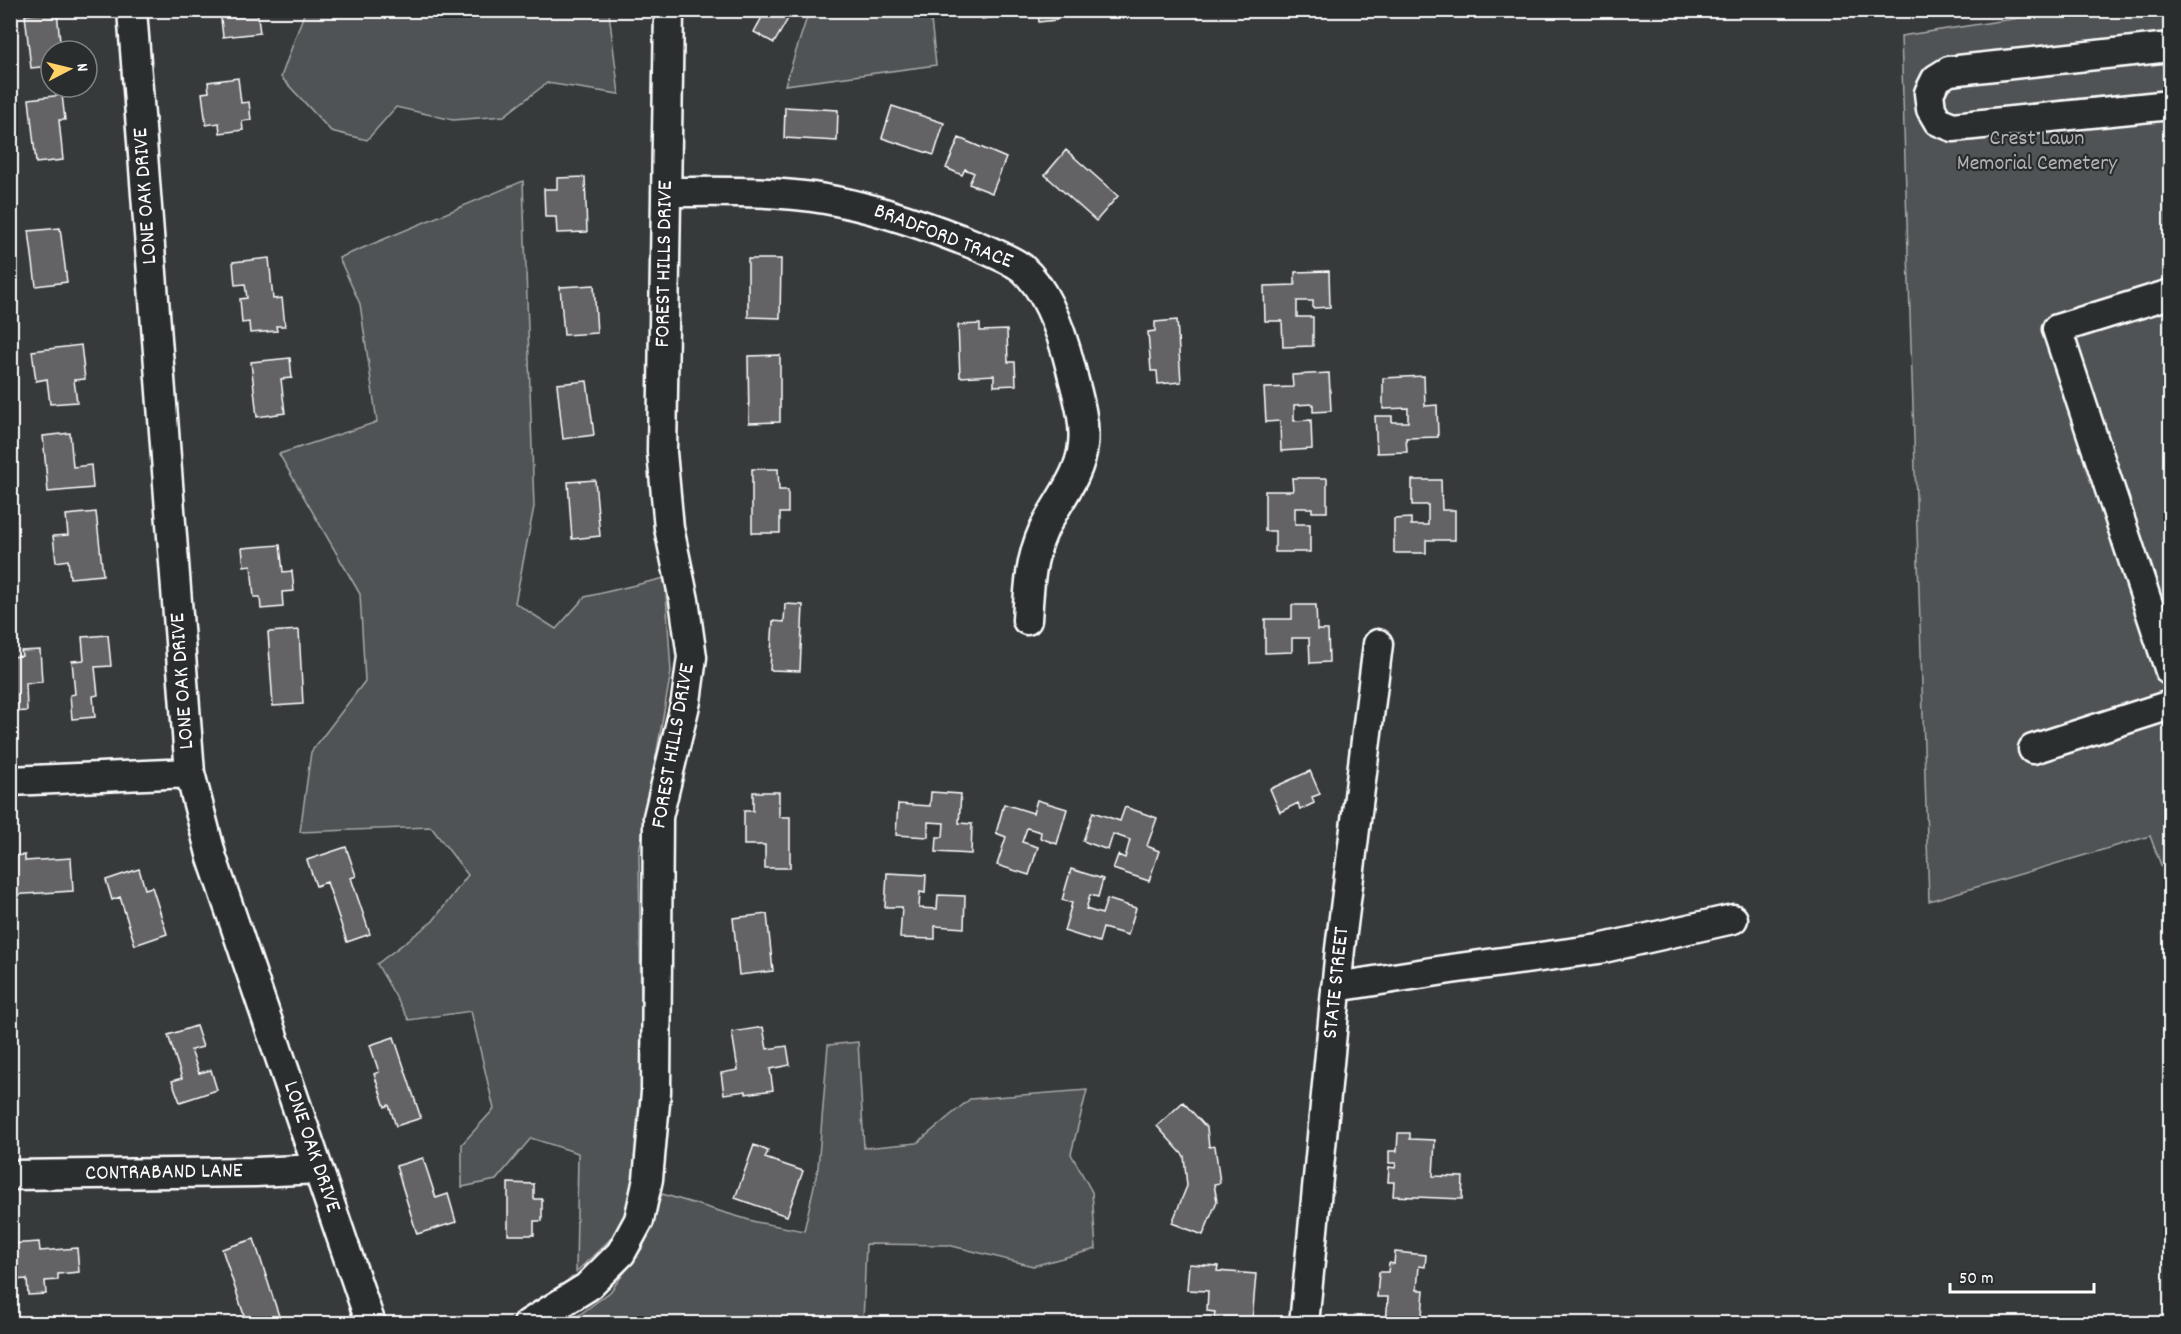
<svg xmlns="http://www.w3.org/2000/svg" width="2181" height="1334" font-family="Dekko,sans-serif">
	<style>
		.green { fill: #505354; stroke: #a8a9aa; stroke-width: 1.5 }
		.building { fill: #636465; stroke: #fff; stroke-width: 1.5 }
		.lines { fill: none; stroke-linecap: round; stroke-linejoin: round }
		.minor-casing { stroke: #fff; stroke-width: 33 }
		.minor { stroke: #2a2d2e; stroke-width: 28 }
		.labels { text-anchor: middle; dominant-baseline: central; stroke-width: 4.5; stroke-linejoin: round; paint-order: stroke }
		.park-label { font-size: 22px; fill: #b0b2b2; stroke: #2a2d2e }
		.street-label { font-size: 22px; fill: #fff; stroke: #2a2d2e }
	</style>
	<rect width="100%" height="100%" fill="#373a3b"/>
	<filter id="ink" filterUnits="userSpaceOnUse"><feTurbulence type="fractalNoise" baseFrequency=".0167" numOctaves="2"/><feDisplacementMap in="SourceGraphic" scale="12" xChannelSelector="R" yChannelSelector="G"/><feConvolveMatrix kernelMatrix="1 2 1 2 8 2 1 2 1" color-interpolation-filters="sRGB"/></filter>
	<g filter="url(#ink)">
		<!-- green -->
		<path class="green" d="M 305,11 L 582,10 L 609,13 L 619,94 L 547,83 L 504,116 L 453,120 L 396,107 L 367,140 L 331,131 L 281,77 Z
			M 809,11 L 930,11 L 936,65 L 785,85 Z
			M 2066,11 L 2170,11 L 2170,889 L 2150,836 L 1929,901 L 1901,36 Z
			M 523,181 L 534,507 L 515,603 L 556,629 L 585,597 L 665,578 L 671,672 L 639,852 L 642,1090 L 634,1178 L 620,1230 L 576,1272 L 578,1153 L 531,1138 L 496,1180 L 462,1187 L 462,1144 L 494,1109 L 471,1011 L 409,1020 L 377,964 L 433,921 L 468,875 L 431,827 L 300,832 L 311,752 L 365,681 L 360,594 L 279,454 L 377,422 L 360,304 L 339,258 Z
			M 858,1042 L 864,1148 L 917,1143 L 970,1099 L 1087,1090 L 1071,1154 L 1092,1192 L 1096,1249 L 1033,1266 L 948,1245 L 866,1244 L 863,1323 L 567,1324 L 610,1292 L 643,1247 L 662,1194 L 756,1222 L 804,1231 L 818,1168 L 828,1045 Z"/>
		<!-- building -->
		<path class="building" d="M 220,10 L 257,10 L 260,33 L 223,37 Z
			M 793,10 L 774,43 L 754,32 L 766,10 Z
			M 981,10 L 1055,10 L 1056,20 L 1039,22 L 1038,11 L 982,19 Z
			M 57,12 L 61,51 L 51,51 L 51,66 L 31,68 L 25,15 Z
			M 238,78 L 241,103 L 249,102 L 251,120 L 242,121 L 243,130 L 220,133 L 219,123 L 206,125 L 202,93 L 209,92 L 208,82 Z
			M 62,95 L 65,120 L 59,120 L 63,160 L 36,163 L 29,99 Z
			M 892,106 L 944,123 L 934,155 L 882,138 Z
			M 785,107 L 838,110 L 837,141 L 784,138 Z
			M 959,138 L 1006,158 L 992,193 L 969,184 L 974,173 L 965,169 L 962,175 L 946,168 Z
			M 1066,150 L 1118,196 L 1096,221 L 1045,175 Z
			M 585,177 L 587,232 L 557,233 L 556,217 L 545,217 L 544,189 L 557,189 L 557,178 Z
			M 60,228 L 67,282 L 36,286 L 29,231 Z
			M 269,258 L 273,299 L 282,298 L 285,326 L 276,326 L 277,331 L 250,333 L 249,322 L 242,323 L 240,299 L 247,298 L 245,284 L 235,285 L 233,262 Z
			M 748,259 L 781,259 L 780,318 L 748,317 Z
			M 1329,271 L 1330,307 L 1313,308 L 1313,301 L 1297,301 L 1297,317 L 1313,317 L 1313,346 L 1283,347 L 1282,321 L 1265,321 L 1264,286 L 1295,285 L 1295,272 Z
			M 594,285 L 597,333 L 564,335 L 560,287 Z
			M 1177,320 L 1181,382 L 1158,384 L 1157,371 L 1151,371 L 1148,332 L 1155,331 L 1155,322 Z
			M 980,324 L 980,331 L 1007,330 L 1008,362 L 1015,362 L 1016,385 L 994,386 L 994,375 L 960,377 L 958,325 Z
			M 81,345 L 85,379 L 74,380 L 77,402 L 50,404 L 47,379 L 36,381 L 32,351 Z
			M 780,355 L 780,422 L 749,423 L 748,356 Z
			M 290,358 L 292,378 L 281,379 L 285,413 L 257,417 L 251,362 Z
			M 1329,373 L 1331,411 L 1313,412 L 1313,404 L 1294,405 L 1294,421 L 1311,420 L 1312,449 L 1281,451 L 1280,421 L 1266,422 L 1264,388 L 1293,387 L 1292,375 Z
			M 1424,376 L 1425,406 L 1437,405 L 1438,437 L 1406,438 L 1407,452 L 1377,453 L 1375,416 L 1392,416 L 1392,422 L 1408,422 L 1408,408 L 1383,409 L 1383,378 Z
			M 587,381 L 594,435 L 563,439 L 557,384 Z
			M 70,433 L 73,467 L 91,465 L 93,488 L 48,492 L 43,436 Z
			M 752,469 L 778,469 L 779,490 L 788,490 L 788,513 L 780,513 L 780,533 L 752,533 Z
			M 1292,478 L 1327,478 L 1327,512 L 1312,512 L 1312,508 L 1295,508 L 1295,524 L 1310,524 L 1310,552 L 1275,552 L 1275,531 L 1265,531 L 1265,491 L 1293,491 Z
			M 595,480 L 600,536 L 572,539 L 568,482 Z
			M 1412,480 L 1441,480 L 1442,510 L 1455,510 L 1455,540 L 1426,540 L 1426,553 L 1394,553 L 1394,519 L 1411,518 L 1411,525 L 1428,525 L 1428,505 L 1412,505 Z
			M 96,512 L 103,575 L 70,578 L 68,560 L 56,562 L 53,536 L 68,535 L 66,515 Z
			M 280,545 L 283,572 L 292,571 L 294,591 L 282,592 L 283,607 L 261,609 L 260,597 L 254,597 L 251,565 L 244,566 L 242,548 Z
			M 785,604 L 803,605 L 800,671 L 770,670 L 773,621 L 784,622 Z
			M 1292,605 L 1316,605 L 1317,630 L 1328,630 L 1329,662 L 1310,663 L 1309,638 L 1292,638 L 1292,652 L 1265,653 L 1265,619 L 1292,619 Z
			M 299,630 L 303,704 L 273,706 L 268,632 Z
			M 108,635 L 111,666 L 95,667 L 98,695 L 93,696 L 95,717 L 72,719 L 70,695 L 75,694 L 72,661 L 84,660 L 82,637 Z
			M 40,650 L 42,682 L 26,683 L 27,711 L 10,712 L 10,657 L 22,656 L 21,651 Z
			M 1310,771 L 1320,794 L 1312,797 L 1314,803 L 1300,810 L 1298,803 L 1280,812 L 1270,789 Z
			M 753,792 L 779,792 L 779,817 L 790,817 L 790,868 L 765,868 L 765,845 L 744,845 L 744,811 L 753,811 Z
			M 931,792 L 961,794 L 959,823 L 972,824 L 971,854 L 936,852 L 937,837 L 943,837 L 944,823 L 928,822 L 928,837 L 896,835 L 898,804 L 930,806 Z
			M 1037,800 L 1067,809 L 1057,844 L 1040,838 L 1041,832 L 1027,828 L 1022,842 L 1038,847 L 1029,875 L 997,865 L 1006,837 L 996,833 L 1004,804 L 1033,813 Z
			M 1125,807 L 1157,818 L 1147,846 L 1159,851 L 1149,881 L 1113,869 L 1118,855 L 1125,858 L 1130,840 L 1113,834 L 1108,850 L 1083,841 L 1093,812 L 1120,821 Z
			M 346,847 L 356,876 L 351,878 L 370,934 L 347,942 L 327,882 L 316,886 L 307,860 Z
			M 25,855 L 25,861 L 71,858 L 73,891 L 10,895 L 10,856 Z
			M 139,869 L 145,889 L 152,887 L 167,934 L 135,945 L 120,897 L 112,900 L 106,880 Z
			M 1071,869 L 1103,879 L 1098,897 L 1090,895 L 1086,909 L 1102,914 L 1107,899 L 1136,908 L 1128,935 L 1103,928 L 1099,942 L 1064,931 L 1072,903 L 1062,900 Z
			M 887,873 L 926,875 L 925,893 L 920,892 L 919,908 L 937,909 L 938,895 L 965,896 L 964,928 L 935,926 L 935,939 L 900,938 L 902,907 L 885,907 Z
			M 767,914 L 773,971 L 739,975 L 733,918 Z
			M 196,1026 L 203,1047 L 191,1050 L 199,1073 L 211,1070 L 217,1090 L 180,1102 L 172,1081 L 182,1078 L 168,1035 Z
			M 763,1027 L 767,1049 L 787,1046 L 790,1065 L 770,1069 L 773,1090 L 746,1094 L 746,1091 L 724,1094 L 721,1073 L 738,1070 L 732,1032 Z
			M 394,1037 L 421,1118 L 396,1126 L 389,1105 L 385,1107 L 374,1074 L 379,1072 L 370,1045 Z
			M 13,1073 L 14,1110 L 10,1110 L 10,1074 Z
			M 1183,1102 L 1207,1128 L 1209,1147 L 1215,1146 L 1220,1183 L 1214,1184 L 1217,1201 L 1203,1235 L 1172,1223 L 1187,1186 L 1184,1156 L 1157,1126 Z
			M 1398,1133 L 1410,1133 L 1410,1139 L 1435,1140 L 1433,1176 L 1463,1177 L 1462,1199 L 1393,1196 L 1394,1182 L 1388,1182 L 1389,1167 L 1395,1168 L 1396,1163 L 1389,1163 L 1389,1151 L 1397,1151 Z
			M 754,1145 L 768,1151 L 765,1158 L 803,1171 L 787,1216 L 735,1198 Z
			M 423,1158 L 436,1198 L 448,1194 L 456,1222 L 417,1234 L 396,1166 Z
			M 508,1183 L 534,1184 L 534,1199 L 542,1199 L 542,1221 L 534,1221 L 534,1235 L 508,1235 Z
			M 254,1239 L 280,1319 L 266,1324 L 247,1324 L 222,1249 Z
			M 39,1242 L 40,1251 L 77,1248 L 79,1272 L 58,1274 L 58,1280 L 45,1281 L 46,1294 L 28,1295 L 27,1279 L 13,1280 L 10,1244 Z
			M 1395,1252 L 1426,1255 L 1425,1267 L 1419,1266 L 1417,1290 L 1424,1290 L 1422,1316 L 1416,1316 L 1415,1324 L 1386,1324 L 1388,1297 L 1377,1297 L 1379,1272 L 1388,1272 L 1389,1263 L 1394,1264 Z
			M 1189,1264 L 1218,1266 L 1217,1271 L 1256,1274 L 1252,1321 L 1214,1318 L 1215,1312 L 1207,1311 L 1208,1291 L 1187,1290 Z"/>
		<g class="lines">
			<defs>
				<path id="minor" d="M 132,10 L 190,773 L 212,858 L 371,1324
					M 2170,47 L 1949,71 L 1936,79 L 1929,93 L 1931,109 L 1938,121 L 1953,127 L 2170,105
					M 666,192 C 719,192 773,190 825,199 C 872,207 916,222 960,239 C 974,244 1012,260 1022,268 C 1048,291 1063,337 1071,369 C 1077,394 1086,420 1083,445 C 1080,478 1056,502 1043,531 C 1030,560 1029,589 1027,620
					M 2170,294 L 2057,329 L 2170,671
					M 2033,749 L 2170,705
					M 10,781 L 190,773
					M 1336,987 L 1451,969 L 1599,949 L 1733,919
					M 10,1175 L 255,1172 L 318,1169
					M 528,1324 L 587,1287 L 621,1253 L 639,1220 L 648,1179 L 656,1092 L 658,817 L 686,701 L 692,657 L 684,600 L 669,528 L 662,452 L 669,10
					M 1304,1324 L 1340,949 L 1378,644"/>
			</defs>
			<!-- minor casing -->
			<use href="#minor" class="minor-casing"/>
			<!-- minor -->
			<use href="#minor" class="minor"/>
		</g>
	</g>
	<g class="labels">
		<!-- park labels -->
		<g class="park-label">
			<text x="2037" y="139">Crest Lawn<tspan x="2037" dy="25">Memorial Cemetery</tspan></text>
		</g>
		<!-- street labels -->
		<g class="street-label">
			<text transform="translate(146 196) rotate(-94)">LONE OAK DRIVE</text>
			<text transform="translate(943 237) rotate(21)">BRADFORD TRACE</text>
			<text transform="translate(665 264) rotate(-89)">FOREST HILLS DRIVE</text>
			<text transform="translate(183 681) rotate(-94)">LONE OAK DRIVE</text>
			<text transform="translate(674 746) rotate(-80)">FOREST HILLS DRIVE</text>
			<text transform="translate(1337 983) rotate(-84)">STATE STREET</text>
			<text transform="translate(311 1147) rotate(71)">LONE OAK DRIVE</text>
			<text transform="translate(164 1173) rotate(-1)">CONTRABAND LANE</text>
		</g>
	</g>
	<!-- margin -->
	<rect width="2181" height="1334" fill="none" stroke="#2a2d2e" stroke-width="36"/>
	<rect x="18" y="18" width="2145" height="1298" fill="none" stroke="#fff" stroke-width="2" filter="url(#ink)"/>
	<!-- north arrow -->
	<g transform="translate(69 69) rotate(83)"><circle r="28" fill="#2a2d2e" stroke="#7f8182" stroke-width="1.5"/>
	<path d="M0-4.5L10 22L0 15L-10 22Z" fill="#ffd166"/>
	<text y="-9" font-size="16" font-weight="bold" text-anchor="middle" fill="#ffffff">N</text>
	</g>
	<!-- scale -->
	<path d="M1950 1283v9h144v-9" fill="none" stroke="#ffffff" stroke-width="3"/>
	<text x="1959" y="1283" font-size="18" fill="#ffffff" stroke="#2a2d2e" stroke-width="4.5" paint-order="stroke">50 m</text>
</svg>
